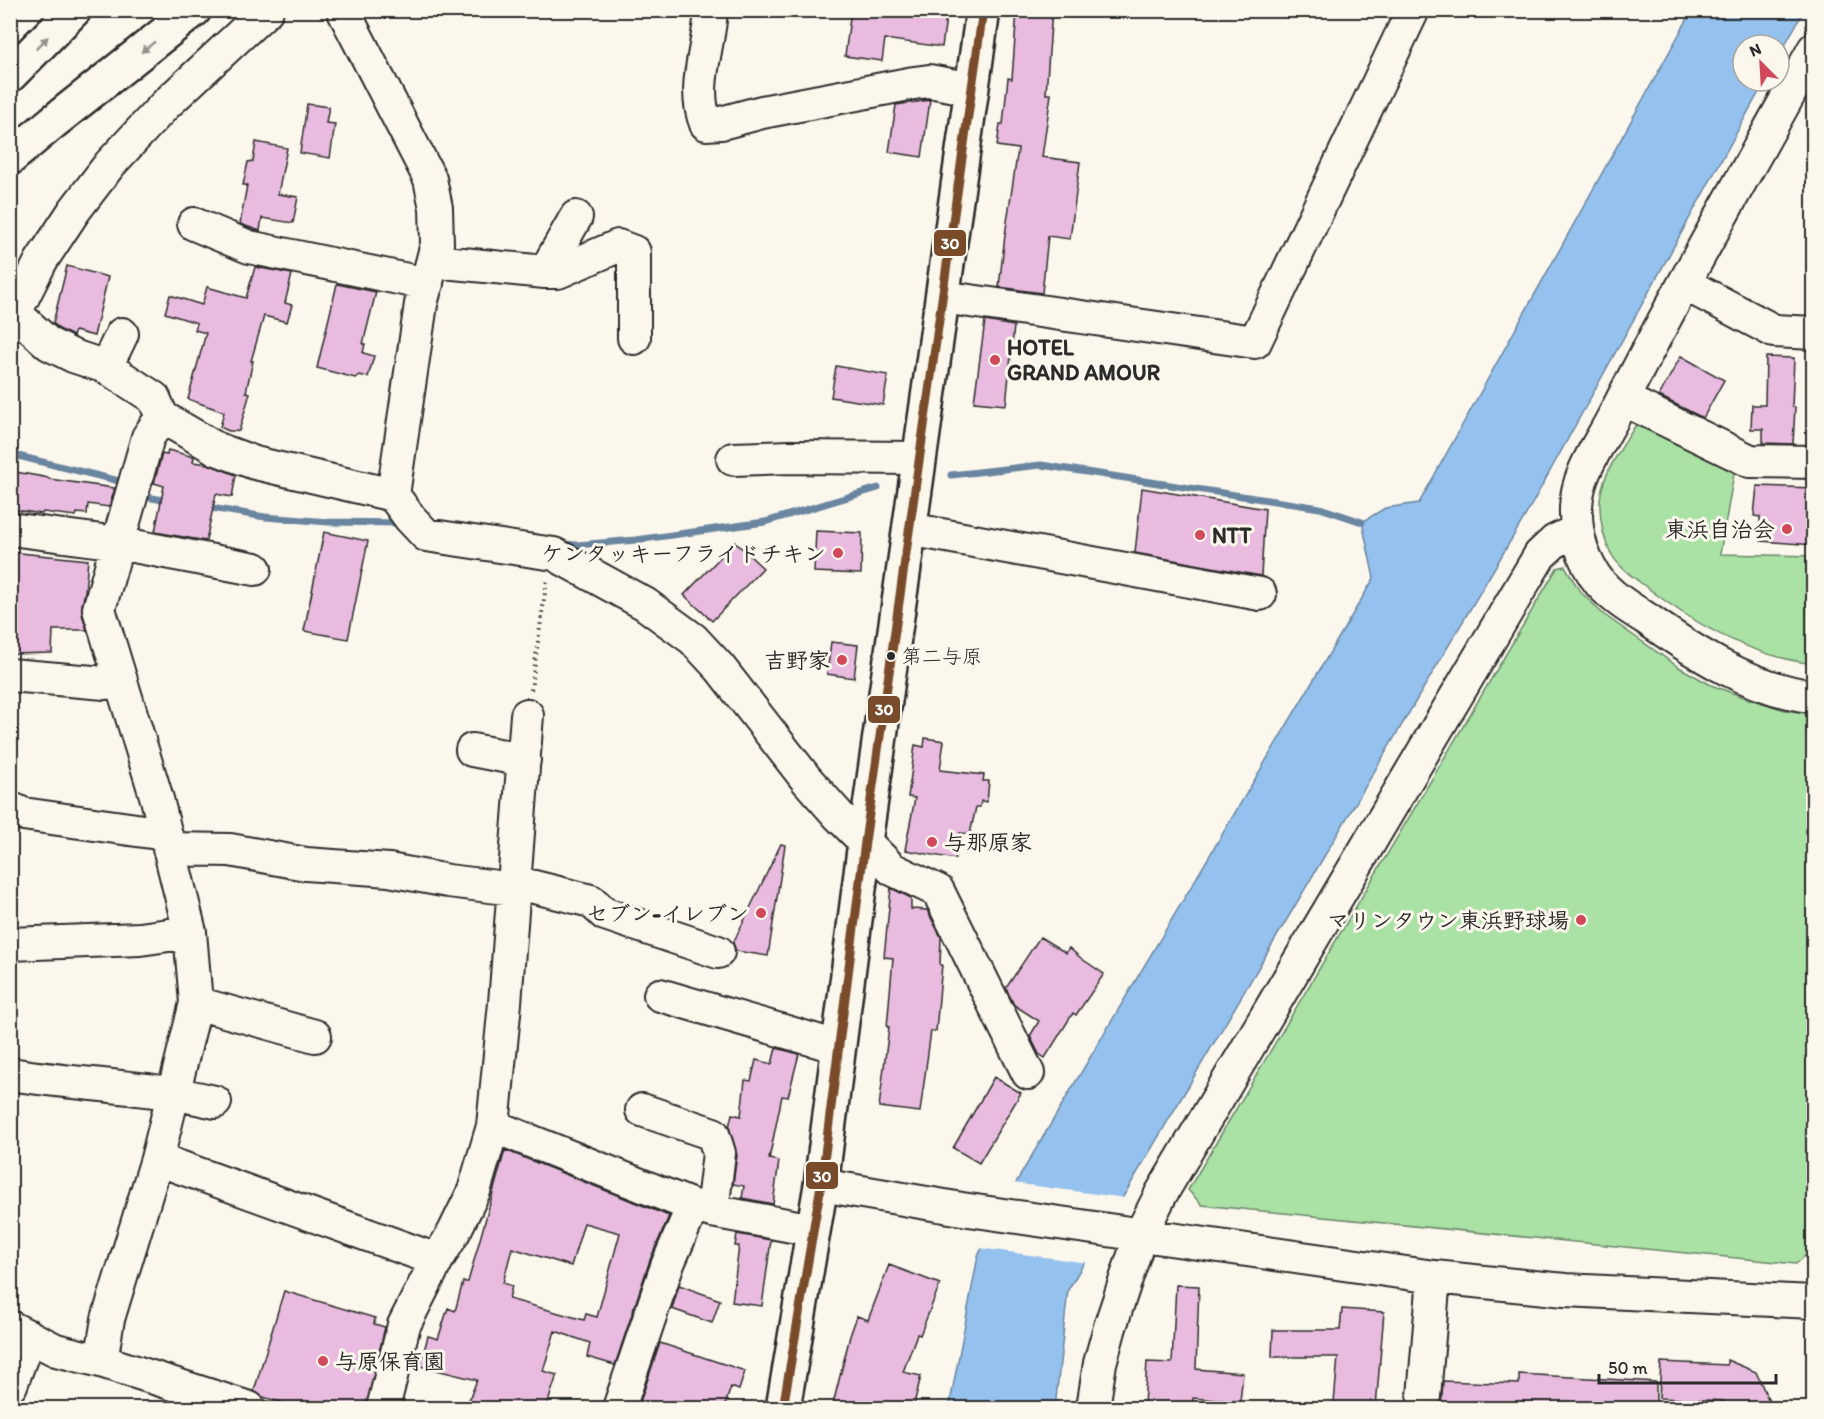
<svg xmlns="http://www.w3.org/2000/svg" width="1824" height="1419" font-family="Itim,'Klee One',sans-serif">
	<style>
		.green { fill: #aae2a6; stroke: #6a8668; stroke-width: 1.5 }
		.water { fill: #94c1ee; stroke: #6a85a0; stroke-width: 1.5 }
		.pier { fill: #fbf7ec }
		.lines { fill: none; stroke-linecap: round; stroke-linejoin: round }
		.stream { stroke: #6a85a0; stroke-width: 7 }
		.building { fill: #e8bbdf; stroke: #2b2b2b; stroke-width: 1.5; fill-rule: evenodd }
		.minor-casing { stroke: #2b2b2b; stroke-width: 36 }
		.highway-casing { stroke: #2b2b2b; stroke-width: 38 }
		.path { stroke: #2b2b2b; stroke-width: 4; stroke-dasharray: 1.5 4.5; stroke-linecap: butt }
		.minor { stroke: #fbf7ec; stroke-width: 32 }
		.highway { stroke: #fbf7ec; stroke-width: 33 }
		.bus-1-casing { stroke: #fbf7ec; stroke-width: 14 }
		.bus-1 { stroke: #7a4b2a; stroke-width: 9 }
		.oneway { fill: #93918c }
		.poi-dot { fill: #d1495b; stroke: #fbf7ec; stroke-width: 2 }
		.bus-dot { fill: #2b2b2b; stroke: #fbf7ec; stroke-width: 2 }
		.labels { text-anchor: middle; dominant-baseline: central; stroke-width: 6; stroke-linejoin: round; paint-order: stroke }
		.bus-label { font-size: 20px; fill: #2b2b2b; stroke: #fbf7ec; text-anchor: start }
		.poi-label { font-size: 22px; font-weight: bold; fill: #2b2b2b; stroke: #fbf7ec; text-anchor: end }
		.line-badge { stroke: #fbf7ec; stroke-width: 2 }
		.badge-label { font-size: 16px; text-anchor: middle; font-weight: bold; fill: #fff }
	</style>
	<rect width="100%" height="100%" fill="#fbf7ec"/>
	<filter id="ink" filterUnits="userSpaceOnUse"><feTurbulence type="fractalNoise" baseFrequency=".0167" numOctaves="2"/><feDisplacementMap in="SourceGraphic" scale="12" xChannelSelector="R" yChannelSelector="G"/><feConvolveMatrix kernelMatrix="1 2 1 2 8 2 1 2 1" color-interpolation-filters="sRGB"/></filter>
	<g filter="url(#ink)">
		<!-- green -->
		<path class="green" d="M 1639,420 L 1736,462 L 1720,554 L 1813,556 L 1813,664 C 1752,656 1697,626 1649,589 C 1636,579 1620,569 1612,555 C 1604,542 1600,521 1600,506 C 1598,478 1625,443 1639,420 Z
			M 1565,566 L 1579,590 L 1603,614 L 1677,666 L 1711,685 L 1746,698 L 1785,710 L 1813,714 L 1814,1127 L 1807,1254 L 1796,1264 L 1202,1205 L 1188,1190 L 1557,568 Z"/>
		<!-- water -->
		<path class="water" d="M 1692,11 L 1804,11 L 1779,55 L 1779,45 L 1743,45 L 1743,81 L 1765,81 L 1527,513 L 1068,1290 L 1055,1408 L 949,1408 L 978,1256 L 1018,1179 L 1374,578 L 1362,522 L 1385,508 L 1419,503 Z"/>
		<!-- pier -->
		<path class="pier" d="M 1013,1183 L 1126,1198 L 1088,1263 L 979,1248 Z"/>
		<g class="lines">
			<!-- stream -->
			<path class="stream" d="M 10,454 L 119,481 L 127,485
				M 951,475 L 1041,465 L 1320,508 L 1362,522
				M 141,494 L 147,497 L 168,501
				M 205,507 L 265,517 L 329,522 L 403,523
				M 563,544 L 577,545 L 636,540 L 765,522 L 878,488"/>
		</g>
		<!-- building -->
		<path class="building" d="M 851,10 L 947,10 L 942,47 L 885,39 L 882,61 L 845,56 Z
			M 1017,10 L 1052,10 L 1046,94 L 1051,94 L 1042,157 L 1080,162 L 1070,239 L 1048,236 L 1042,293 L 999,287 L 1005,235 L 1018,149 L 997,146 L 1000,124 L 1003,124 L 1008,78 L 1012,79 Z
			M 930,100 L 922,157 L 889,152 L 896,105 Z
			M 307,104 L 329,107 L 326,123 L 335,124 L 330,158 L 300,153 Z
			M 256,142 L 287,148 L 278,194 L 298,197 L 293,223 L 262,218 L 260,231 L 240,224 L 247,185 L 243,185 L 248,162 L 253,161 Z
			M 67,266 L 108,277 L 94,336 L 75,331 L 73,336 L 59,329 L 53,323 Z
			M 255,267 L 292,274 L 285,303 L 292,305 L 287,322 L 264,316 L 251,361 L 253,361 L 246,392 L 250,393 L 239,431 L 229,431 L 220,427 L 224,412 L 188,399 L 206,333 L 195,330 L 197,323 L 165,313 L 170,295 L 202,305 L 207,287 L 246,298 Z
			M 337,284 L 376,292 L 363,344 L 365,344 L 363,353 L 374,356 L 368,377 L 359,375 L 355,378 L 317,368 Z
			M 985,321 L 1014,326 L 1006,405 L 974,402 Z
			M 1681,356 L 1724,380 L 1703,418 L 1659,396 Z
			M 1766,357 L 1794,358 L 1792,407 L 1795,407 L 1793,444 L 1763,443 L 1763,429 L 1751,429 L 1752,405 L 1765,405 Z
			M 836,366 L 888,375 L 883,405 L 831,397 Z
			M 168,450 L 194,457 L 193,462 L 208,464 L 236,475 L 232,497 L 216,494 L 206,541 L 155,532 L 164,486 L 154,483 L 162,454 L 167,455 Z
			M 10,471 L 49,478 L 49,479 L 114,488 L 114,492 L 109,507 L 88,504 L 87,514 L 77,513 L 76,516 L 43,512 L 42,514 L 10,509 Z
			M 1757,486 L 1814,488 L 1814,545 L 1761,541 L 1760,517 L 1754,516 Z
			M 1142,488 L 1265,509 L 1261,576 L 1135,553 Z
			M 816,531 L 862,533 L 861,574 L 814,572 Z
			M 324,532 L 368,541 L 348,639 L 304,631 Z
			M 735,542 L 763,568 L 712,621 L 684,595 Z
			M 10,552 L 88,560 L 85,592 L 82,605 L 82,614 L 87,630 L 53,630 L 52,653 L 10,654 Z
			M 831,642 L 858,645 L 854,678 L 827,674 Z
			M 925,738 L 944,741 L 940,770 L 984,775 L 983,781 L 989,781 L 987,802 L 981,801 L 980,807 L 976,807 L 970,834 L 960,833 L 955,859 L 905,850 L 915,798 L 908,797 L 915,745 L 924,747 Z
			M 781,844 L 785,845 L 768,956 L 736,951 L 733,943 Z
			M 891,888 L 911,898 L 911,909 L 927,910 L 941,937 L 940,965 L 942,965 L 936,1031 L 931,1031 L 920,1112 L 879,1107 L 889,1027 L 887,1027 L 893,958 L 884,957 Z
			M 1040,937 L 1066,953 L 1069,948 L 1082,959 L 1104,974 L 1076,1015 L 1073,1013 L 1045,1058 L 1039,1054 L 1030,1036 L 1039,1021 L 1014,1005 L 1006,988 Z
			M 776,1048 L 799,1054 L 788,1097 L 782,1096 L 769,1159 L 779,1161 L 773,1204 L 742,1198 L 744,1186 L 733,1184 L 737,1155 L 729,1127 L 732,1114 L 741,1116 L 745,1080 L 751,1081 L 756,1060 L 772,1064 Z
			M 994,1077 L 1021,1093 L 979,1163 L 953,1148 Z
			M 505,1150 L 669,1216 L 650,1260 L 615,1365 L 587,1357 L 590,1343 L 555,1331 L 543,1371 L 557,1375 L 546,1408 L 475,1408 L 477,1403 L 469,1400 L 477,1380 L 420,1366 L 428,1336 L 438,1339 L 448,1308 L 455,1311 L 463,1282 L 468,1282 ZM 584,1223 L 620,1233 L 597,1317 L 586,1314 L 584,1320 L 509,1299 L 512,1286 L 503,1283 L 512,1248 L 571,1266 Z
			M 737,1234 L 771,1240 L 762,1306 L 732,1302 L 739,1246 L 735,1246 Z
			M 889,1265 L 940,1284 L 920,1335 L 917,1334 L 903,1372 L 921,1376 L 913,1408 L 832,1408 L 850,1336 L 857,1316 L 868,1320 Z
			M 679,1285 L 720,1300 L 712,1323 L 672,1309 Z
			M 1176,1285 L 1199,1286 L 1196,1369 L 1243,1373 L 1240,1402 L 1193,1398 L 1193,1406 L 1144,1404 L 1147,1362 L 1172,1363 Z
			M 284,1291 L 375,1318 L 374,1324 L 385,1327 L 366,1408 L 301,1408 L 263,1397 L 254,1391 Z
			M 1342,1309 L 1384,1312 L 1376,1407 L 1334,1403 L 1338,1357 L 1272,1357 L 1273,1330 L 1340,1330 Z
			M 660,1343 L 745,1371 L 739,1390 L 731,1387 L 724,1408 L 638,1408 Z
			M 1727,1360 L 1756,1372 L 1772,1408 L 1724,1408 L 1724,1401 L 1659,1398 L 1661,1362 L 1727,1365 Z
			M 1519,1374 L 1656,1382 L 1656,1408 L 1441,1408 L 1443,1381 L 1519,1384 Z"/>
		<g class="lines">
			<defs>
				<path id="minor" d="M 343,10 L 430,179 L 436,208 L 437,244 L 421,304 L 393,495
					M 711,10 C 709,49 691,86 706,124 L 721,123 L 762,112 L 914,83 L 929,81 L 972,89
					M 1814,49 C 1748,170 1678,289 1616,412 C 1601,443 1577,472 1576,507 C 1575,534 1583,562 1600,583 C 1613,598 1631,609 1647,619 C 1698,655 1750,688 1814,697
					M 194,224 L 249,247 L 427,284
					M 433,261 L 545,272 L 558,272 L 618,246 L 634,252 L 634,338
					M 545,272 L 576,217
					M 1685,284 L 1774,331 L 1814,333
					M 942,297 L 1255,342 L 1413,10
					M 16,314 L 49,344 L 73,356 L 106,367 L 154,398 L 162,417
					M 10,323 L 41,261 L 74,211 L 110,164 L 165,105 L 267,10
					M 106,367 L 122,334
					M 1623,399 L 1750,461 L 1814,462
					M 733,459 L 790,457 L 919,458
					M 10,529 L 118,543 L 255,569
					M 909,529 L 1260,594
					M 10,675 L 105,683 L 121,680
					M 472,750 L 524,760
					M 10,808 L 23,814 L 165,834
					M 169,849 L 230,850 L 306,864 L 389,870 L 448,881 L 514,889
					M 514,882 L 591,901 L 605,914 L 718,952
					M 10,944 L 140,939 L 190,932
					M 660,995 L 838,1047
					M 196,1003 L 315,1036
					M 10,1074 C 78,1085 148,1086 215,1102
					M 642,1110 L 713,1134 L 719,1153 L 712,1211
					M 493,1126 L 693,1206 L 712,1211 L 813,1230
					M 157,1159 L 437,1260 L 454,1232 L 474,1191 L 493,1126 L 505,1003 L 527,715
					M 821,1185 L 962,1209 L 1434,1277 L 1565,1290 L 1814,1302
					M 10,1327 L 56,1350 L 101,1361
					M 11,1385 L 29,1336
					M 249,1408 L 101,1361 L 108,1319 L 157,1159 L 196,1003 L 190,932 L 157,799 L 99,609 L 148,437 L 162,417 L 217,449 L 255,463 L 393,495 L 410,518 L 426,535 L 554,554 L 645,604 L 693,639 L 720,668 L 807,780 L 839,816 L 892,869 L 938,891 L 1028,1073
					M 383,1408 L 404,1325 L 437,1260
					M 619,1408 L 667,1266 L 693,1206
					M 1093,1408 L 1100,1363 L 1110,1327 L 1141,1234 L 1161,1194 L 1540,555 L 1555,541 L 1576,531
					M 1423,1408 L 1434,1277"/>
				<path id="highway" d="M 10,75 L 74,10
					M 10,158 L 53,122 L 194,10
					M 783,1408 L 821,1185 L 865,842 L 983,10"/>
			</defs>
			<!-- minor casing -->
			<use href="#minor" class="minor-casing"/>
			<!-- highway casing -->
			<use href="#highway" class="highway-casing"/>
			<!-- path -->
			<path class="path" d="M 531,690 L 547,579"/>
			<!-- minor -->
			<use href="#minor" class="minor"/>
			<!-- highway -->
			<use href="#highway" class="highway"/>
			<defs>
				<path id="bus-1" d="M 783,1408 L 821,1185 L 865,842 L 983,10"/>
			</defs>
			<!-- bus-1 casing -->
			<use href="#bus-1" class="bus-1-casing"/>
			<!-- bus-1 -->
			<use href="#bus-1" class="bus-1"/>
		</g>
		<!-- one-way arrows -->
		<defs><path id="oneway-solid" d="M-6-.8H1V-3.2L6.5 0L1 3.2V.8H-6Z" transform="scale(1.5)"/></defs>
		<g class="oneway">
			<use href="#oneway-solid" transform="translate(42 43) rotate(-46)"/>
			<use href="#oneway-solid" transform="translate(148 47) rotate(142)"/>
		</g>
	</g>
	<!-- markers -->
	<g class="poi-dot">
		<circle cx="995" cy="360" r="6"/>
		<circle cx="1787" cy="529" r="6"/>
		<circle cx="1200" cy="535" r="6"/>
		<circle cx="838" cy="553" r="6"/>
		<circle cx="842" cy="660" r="6"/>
		<circle cx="932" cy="842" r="6"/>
		<circle cx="761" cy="913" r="6"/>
		<circle cx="1581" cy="920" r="6"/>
		<circle cx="323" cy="1361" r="6"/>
	</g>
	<circle class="bus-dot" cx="891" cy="656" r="5"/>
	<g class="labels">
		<!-- bus labels -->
		<g class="bus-label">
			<text x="902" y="656">第二与原</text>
		</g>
		<!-- poi labels -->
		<g class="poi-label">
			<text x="1007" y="347" text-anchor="start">HOTEL<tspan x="1007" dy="25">GRAND AMOUR</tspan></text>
			<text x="1775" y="529">東浜自治会</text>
			<text x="1212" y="535" text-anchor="start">NTT</text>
			<text x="826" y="553">ケンタッキーフライドチキン</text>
			<text x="830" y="660">吉野家</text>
			<text x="944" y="842" text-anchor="start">与那原家</text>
			<text x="749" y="913">セブン-イレブン</text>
			<text x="1569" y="920">マリンタウン東浜野球場</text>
			<text x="335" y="1361" text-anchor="start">与原保育園</text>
		</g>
	</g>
	<g class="line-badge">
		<rect x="933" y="229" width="34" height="28" rx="6" fill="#7a4b2a"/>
		<rect x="867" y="695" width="34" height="29" rx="6" fill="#7a4b2a"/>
		<rect x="805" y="1161" width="34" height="29" rx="6" fill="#7a4b2a"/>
	</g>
	<g class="badge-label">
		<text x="950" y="249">30</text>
		<text x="884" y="715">30</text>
		<text x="822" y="1182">30</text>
	</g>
	<!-- margin -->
	<rect width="1824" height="1419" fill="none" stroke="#fbf7ec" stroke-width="36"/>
	<rect x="18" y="18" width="1788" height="1383" fill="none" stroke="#2b2b2b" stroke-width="2" filter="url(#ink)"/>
	<!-- north arrow -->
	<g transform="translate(1761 63) rotate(336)"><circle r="28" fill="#fbf7ec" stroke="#a8a59f" stroke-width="1.5"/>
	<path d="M0-4.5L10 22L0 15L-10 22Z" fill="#d1495b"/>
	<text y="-9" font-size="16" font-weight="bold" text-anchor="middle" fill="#2b2b2b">N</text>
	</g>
	<!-- scale -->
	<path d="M1599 1374v9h177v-9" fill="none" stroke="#2b2b2b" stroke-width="3"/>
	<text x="1608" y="1374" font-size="18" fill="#2b2b2b" stroke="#fbf7ec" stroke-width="4.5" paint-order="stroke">50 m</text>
</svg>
